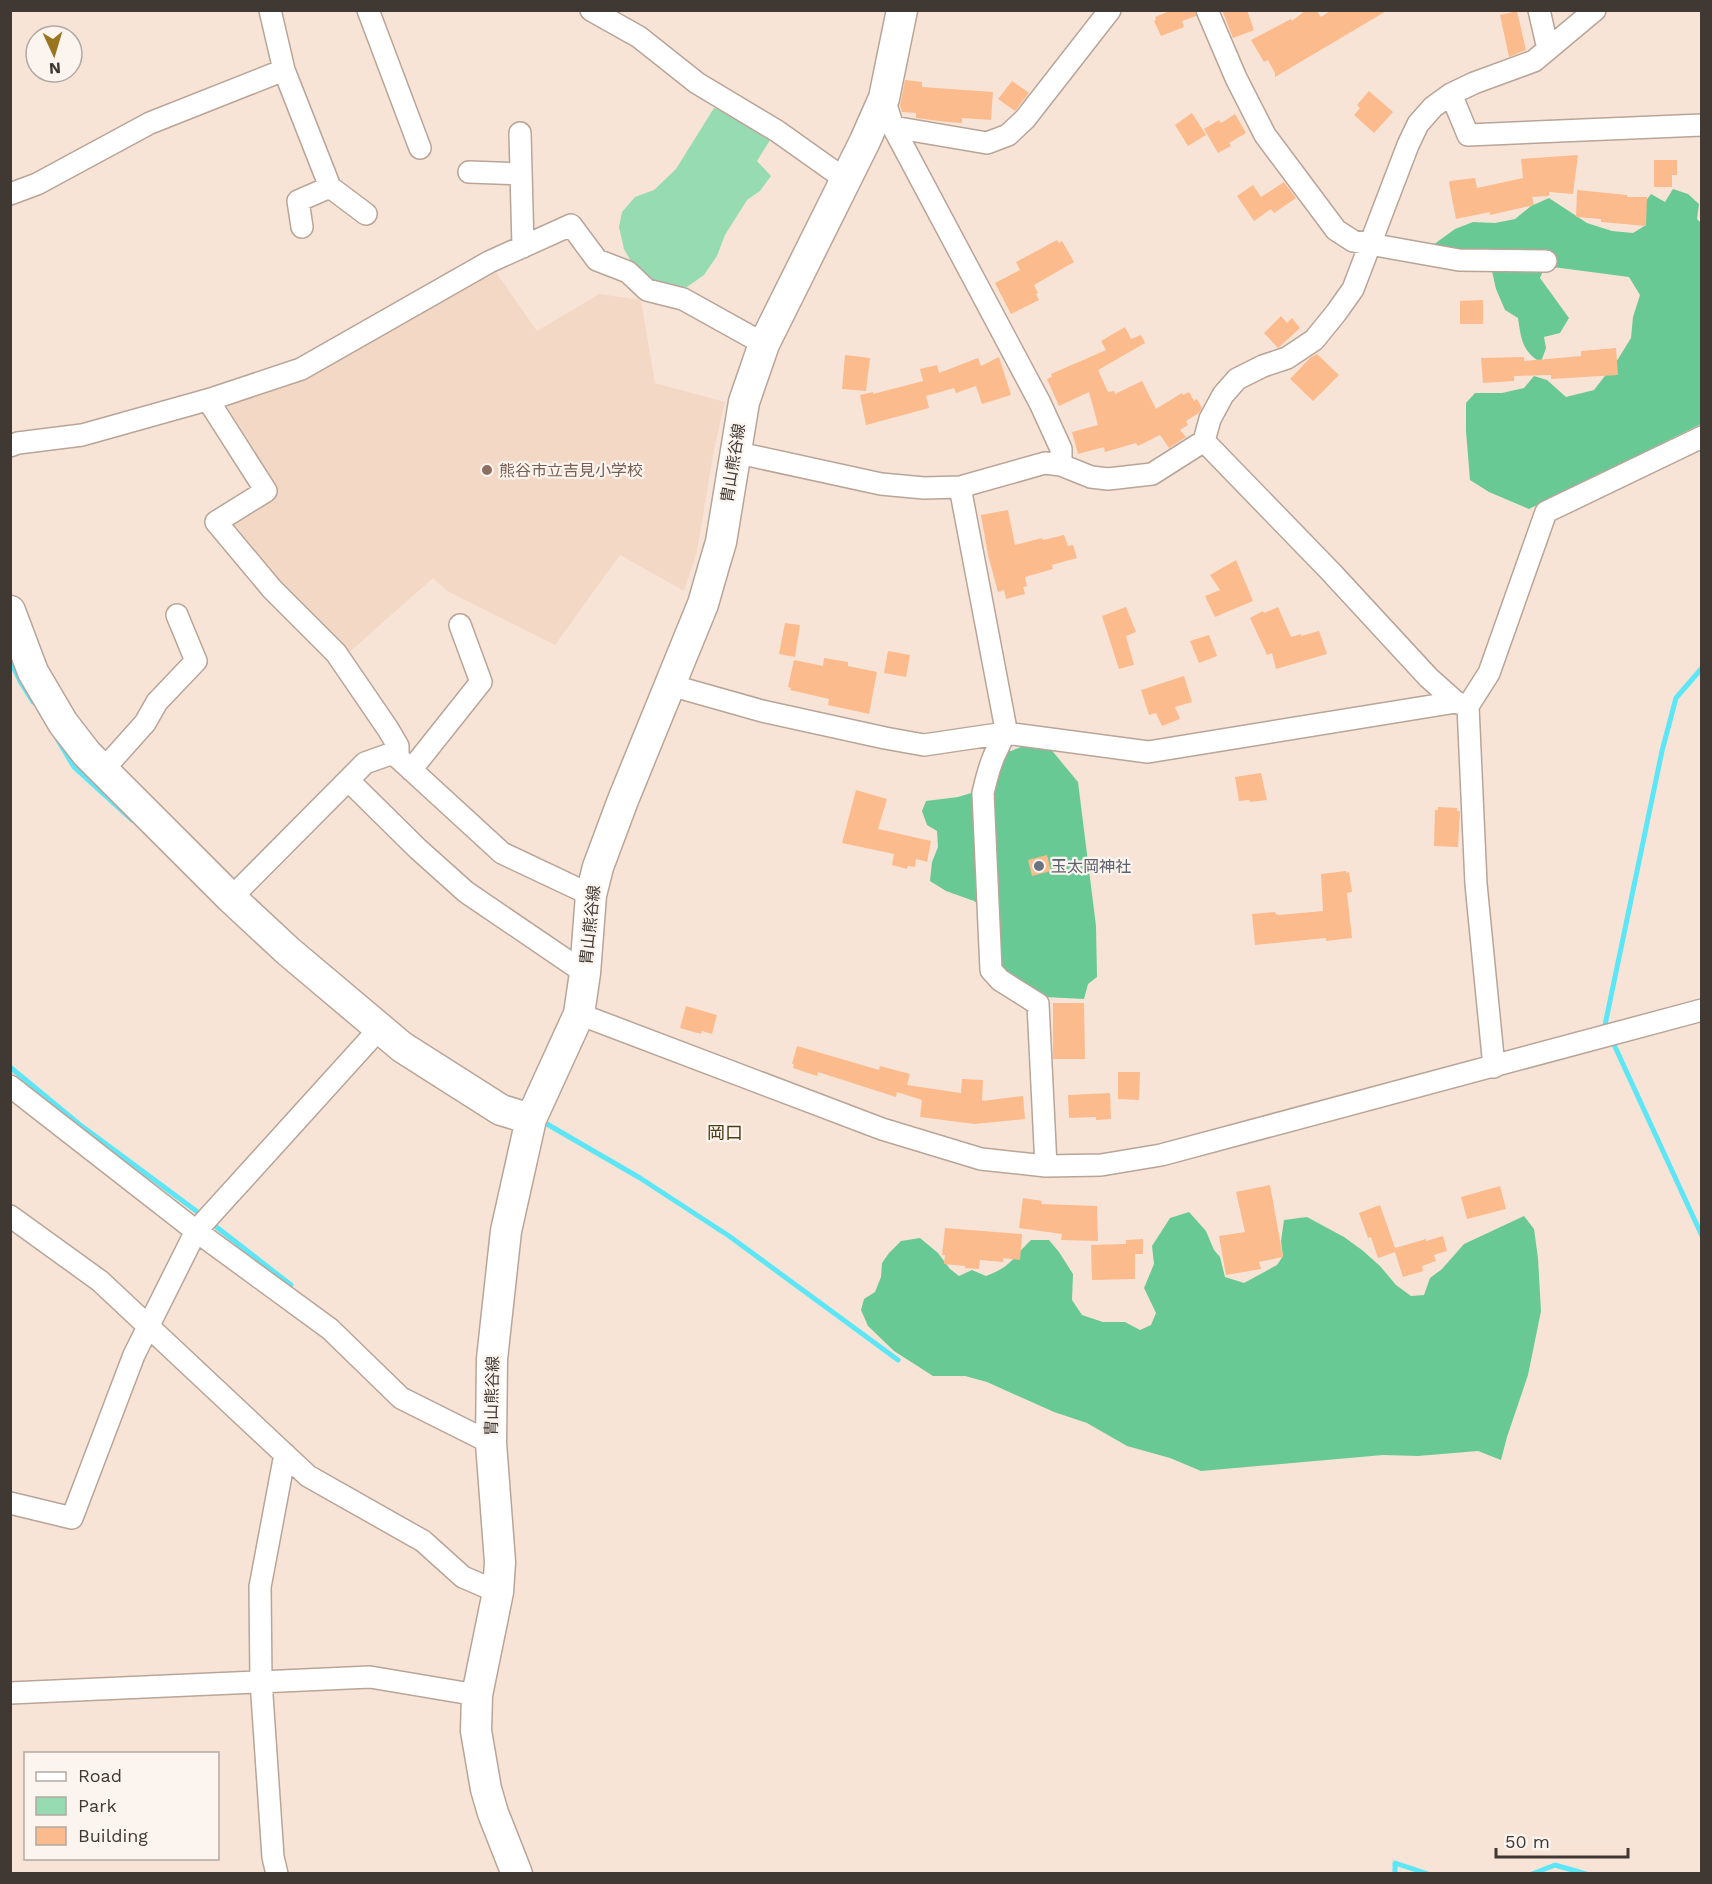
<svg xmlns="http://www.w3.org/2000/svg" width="1712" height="1884" font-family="'Work Sans','Noto Sans JP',sans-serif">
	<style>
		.built { fill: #f3d8c6 }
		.green { fill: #97dbb3 }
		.forest { fill: #69c995 }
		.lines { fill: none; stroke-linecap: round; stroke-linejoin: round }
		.stream { stroke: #5ce6f6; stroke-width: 5 }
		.building { fill: #fbbb8d }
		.street-casing { stroke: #b8a598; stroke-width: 24 }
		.secondary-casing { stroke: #b8a598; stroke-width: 33 }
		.street { stroke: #fff; stroke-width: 21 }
		.secondary { stroke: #fff; stroke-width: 30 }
		.education-dot { fill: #8d6e63; stroke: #fcf4ee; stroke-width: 2 }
		.worship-dot { fill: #6b7280; stroke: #fcf4ee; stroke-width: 2 }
		.labels { text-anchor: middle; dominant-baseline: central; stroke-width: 4.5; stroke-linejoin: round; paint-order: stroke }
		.street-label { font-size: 16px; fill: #403933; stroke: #fcf4ee }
		.education-label { font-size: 16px; fill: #785e54; stroke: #fcf4ee; text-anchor: start }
		.worship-label { font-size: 16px; fill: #5b616d; stroke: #fcf4ee; text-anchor: start }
		.neighbourhood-label { font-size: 18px; fill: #4e3c16; stroke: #fcf4ee }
	</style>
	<rect width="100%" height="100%" fill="#f8e4d6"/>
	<!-- built -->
	<path class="built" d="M 493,268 L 537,331 L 599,294 L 641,300 L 655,383 L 725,402 L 714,449 L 697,552 L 684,591 L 620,555 L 555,645 L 447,591 L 433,578 L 345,656 L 228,521 L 274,492 L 227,406 L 301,379 Z"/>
	<!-- green -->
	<path class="green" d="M 714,108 C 731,112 731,116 745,125 C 753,130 763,131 772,137 L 757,161 L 771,176 L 760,191 L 747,200 L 725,235 L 717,256 L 704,275 L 687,287 L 669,289 L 650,285 L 635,268 L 624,249 L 619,227 L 622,212 L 635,197 L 654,190 L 676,169 Z"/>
	<!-- forest -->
	<path class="forest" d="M 1673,189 L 1688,194 L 1699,204 L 1697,219 L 1701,223 L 1701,424 L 1529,509 L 1489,492 L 1470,480 L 1466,431 L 1466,403 L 1475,393 L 1502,393 L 1524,388 L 1534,376 L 1547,380 L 1566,397 L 1594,390 L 1618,359 L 1631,338 L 1633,317 L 1640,295 L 1629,277 L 1545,266 L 1540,278 L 1569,318 L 1560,333 L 1544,337 L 1546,348 L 1541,362 C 1522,352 1521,338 1518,318 L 1505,310 L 1496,289 L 1489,258 L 1433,245 L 1455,229 L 1473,222 L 1495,223 L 1515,219 L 1531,206 L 1549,198 L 1587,223 L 1612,231 L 1633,233 L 1646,225 L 1642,206 L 1651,194 L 1665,202 Z
		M 1028,744 L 1049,747 L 1078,782 L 1096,926 L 1097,977 L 1088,984 L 1084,999 L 1045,997 L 1000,969 L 993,914 L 974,901 L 946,891 L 930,881 L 932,862 L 938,847 L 937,831 L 927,825 L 922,811 L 926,801 L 958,797 L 994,786 L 1004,762 L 1005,751 L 1011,751 Z
		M 1189,1212 L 1206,1231 L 1214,1250 L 1220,1257 L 1225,1277 L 1244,1283 L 1277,1265 L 1283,1256 L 1281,1241 L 1284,1220 L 1307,1217 L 1344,1237 L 1362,1250 L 1380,1266 L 1396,1285 L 1411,1296 L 1424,1295 L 1430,1278 L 1442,1269 L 1464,1244 L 1524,1216 L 1534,1229 L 1538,1258 L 1541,1311 L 1528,1375 L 1507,1437 L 1501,1460 L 1478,1451 L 1418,1456 L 1383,1455 L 1201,1471 L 1170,1458 L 1127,1446 L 1087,1423 L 1054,1412 L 987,1382 L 965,1376 L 933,1376 L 894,1351 L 868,1326 L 861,1310 L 864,1299 L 875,1292 L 881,1277 L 882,1263 L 889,1253 L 901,1241 L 920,1238 L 938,1253 L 950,1269 L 959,1276 L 972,1270 L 986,1276 C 1011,1267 1013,1257 1031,1240 L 1049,1240 L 1059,1252 L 1073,1274 L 1072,1300 L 1082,1315 L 1103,1322 L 1125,1322 L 1140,1330 L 1151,1325 L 1156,1313 L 1144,1288 L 1154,1264 L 1152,1246 L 1170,1218 Z"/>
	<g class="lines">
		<!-- stream -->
		<path class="stream" d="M 10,660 L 20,681 L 33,702
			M 56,737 L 74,767 L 132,820
			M 1607,1030 L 1605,1025 L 1662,751 L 1676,698 L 1702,668
			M 1611,1038 L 1702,1236
			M 10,1067 L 79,1124 L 203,1216
			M 540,1124 L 547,1124 L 640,1178 L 729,1236 L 898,1360
			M 210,1222 L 291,1285
			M 1395,1874 L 1395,1863 L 1428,1874
			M 1532,1874 L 1555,1865 L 1586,1874"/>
	</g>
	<!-- building -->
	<path class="building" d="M 1172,10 L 1195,10 L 1196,16 L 1182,21 L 1184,27 L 1161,36 L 1154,21 L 1156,20 L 1155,17 Z
		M 1222,10 L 1247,10 L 1254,30 L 1233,38 Z
		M 1306,10 L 1316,10 L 1321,17 L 1332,10 L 1388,10 L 1275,77 L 1275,73 L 1268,60 L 1264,62 L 1251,40 L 1291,19 L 1292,21 Z
		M 1517,11 L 1526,50 L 1509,57 L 1500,15 Z
		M 905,80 L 922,82 L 922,87 L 993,92 L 991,120 L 962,118 L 962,123 L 947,122 L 916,118 L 916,113 L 902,112 L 900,105 Z
		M 1012,81 L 1029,93 L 1015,111 L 998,99 Z
		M 1369,91 L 1393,112 L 1374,133 L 1354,115 L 1360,108 L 1357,105 Z
		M 1192,113 L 1206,135 L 1188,146 L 1175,125 Z
		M 1235,114 L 1246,133 L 1229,143 L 1231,146 L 1218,153 L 1204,129 L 1219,120 L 1221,123 Z
		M 1578,155 L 1573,194 L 1549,192 L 1549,196 L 1532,197 L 1534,205 L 1490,215 L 1490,212 L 1456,219 L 1449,183 L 1450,181 L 1475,178 L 1477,188 L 1523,178 L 1521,159 Z
		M 1654,160 L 1677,160 L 1677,175 L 1672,175 L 1672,187 L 1654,187 Z
		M 1284,182 L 1296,198 L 1274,213 L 1271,209 L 1254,221 L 1237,196 L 1253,185 L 1261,197 Z
		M 1577,190 L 1627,195 L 1627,197 L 1647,197 L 1646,226 L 1601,222 L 1601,219 L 1576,217 Z
		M 1057,240 L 1059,243 L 1062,241 L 1074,262 L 1034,285 L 1038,293 L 1036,294 L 1039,300 L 1011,314 L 995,283 L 1020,270 L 1016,262 Z
		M 1483,300 L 1483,324 L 1460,324 L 1460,301 Z
		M 1281,316 L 1287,323 L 1292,318 L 1300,328 L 1278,348 L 1264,333 Z
		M 1125,327 L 1131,339 L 1141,335 L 1145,343 L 1098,370 L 1108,392 L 1114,391 L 1115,394 L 1142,381 L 1156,409 L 1182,393 L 1183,395 L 1189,392 L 1194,401 L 1197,399 L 1202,408 L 1199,413 L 1186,421 L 1188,425 L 1180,430 L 1186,437 L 1169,448 L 1160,435 L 1138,446 L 1136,443 L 1105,452 L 1104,447 L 1078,454 L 1072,432 L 1098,425 L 1089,392 L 1059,406 L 1047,379 L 1052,377 L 1051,374 L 1106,350 L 1101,341 Z
		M 1616,348 L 1618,375 L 1551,379 L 1551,375 L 1514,376 L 1514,381 L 1483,383 L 1481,358 L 1524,357 L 1524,361 L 1581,356 L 1581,351 Z
		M 1317,354 L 1339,375 L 1313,401 L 1290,379 L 1310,358 Z
		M 845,355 L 870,358 L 866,391 L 842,389 Z
		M 999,357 L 1011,395 L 982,404 L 976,386 L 956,393 L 954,388 L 926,396 L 929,408 L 866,425 L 860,395 L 873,392 L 873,394 L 923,381 L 920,369 L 937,365 L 939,373 L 978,358 L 981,366 Z
		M 1008,510 L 1015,545 L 1042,538 L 1043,540 L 1064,535 L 1068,546 L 1073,545 L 1077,558 L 1052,565 L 1053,569 L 1025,577 L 1027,586 L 1023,587 L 1025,594 L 1006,599 L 1004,590 L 998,592 L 988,555 L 981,515 Z
		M 1236,560 L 1253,601 L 1215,617 L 1205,596 L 1220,590 L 1210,575 Z
		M 1126,607 L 1136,632 L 1126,636 L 1134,665 L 1119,669 L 1102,616 Z
		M 1278,607 L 1291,637 L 1301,634 L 1301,636 L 1319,631 L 1327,654 L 1276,669 L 1272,653 L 1267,655 L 1250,618 L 1263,611 L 1264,613 Z
		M 785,623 L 800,625 L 795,657 L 779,654 Z
		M 1209,635 L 1217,656 L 1199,663 L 1190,641 Z
		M 888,651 L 910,655 L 906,677 L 884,673 Z
		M 824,658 L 848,662 L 848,666 L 877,672 L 869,714 L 828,705 L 829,699 L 790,690 L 791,688 L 788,687 L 794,660 L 823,666 Z
		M 1184,676 L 1192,702 L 1175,707 L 1180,719 L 1162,726 L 1156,713 L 1149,715 L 1141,690 Z
		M 1261,773 L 1267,800 L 1250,802 L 1250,800 L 1239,801 L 1235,777 Z
		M 856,790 L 887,799 L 878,829 L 931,841 L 927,862 L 916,859 L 915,867 L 908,866 L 907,869 L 892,865 L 894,854 L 842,843 Z
		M 1438,807 L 1457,808 L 1457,811 L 1460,811 L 1458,847 L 1434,846 L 1435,810 L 1438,810 Z
		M 1047,855 L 1051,871 L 1032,876 L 1028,860 Z
		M 1346,871 L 1346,873 L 1349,872 L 1352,892 L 1347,893 L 1352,938 L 1326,941 L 1326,938 L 1255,945 L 1252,914 L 1275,912 L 1276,914 L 1279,915 L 1323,911 L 1321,874 Z
		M 1053,1003 L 1084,1003 L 1085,1059 L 1053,1059 Z
		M 686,1006 L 717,1015 L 712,1034 L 702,1031 L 701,1034 L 680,1028 Z
		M 797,1046 L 879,1070 L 880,1066 L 910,1074 L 907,1085 L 961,1093 L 962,1079 L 983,1080 L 982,1101 L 1023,1096 L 1025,1119 L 974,1124 L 920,1117 L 922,1100 L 897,1092 L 896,1097 L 818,1072 L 817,1076 L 793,1068 L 794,1064 L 792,1064 Z
		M 1118,1072 L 1140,1072 L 1139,1100 L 1118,1099 Z
		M 1110,1093 L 1111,1119 L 1096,1120 L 1096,1117 L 1069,1118 L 1068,1095 Z
		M 1270,1185 L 1283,1257 L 1259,1262 L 1261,1269 L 1226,1275 L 1219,1236 L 1245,1232 L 1236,1192 Z
		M 1500,1186 L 1506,1209 L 1467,1219 L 1461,1197 Z
		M 1023,1198 L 1042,1201 L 1041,1204 L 1097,1206 L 1098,1241 L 1061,1240 L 1062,1234 L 1019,1228 Z
		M 1380,1205 L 1395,1248 L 1426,1239 L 1426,1241 L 1443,1236 L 1447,1251 L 1434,1255 L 1436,1261 L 1422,1266 L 1423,1271 L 1403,1277 L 1395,1252 L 1378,1258 L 1371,1237 L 1368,1238 L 1359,1213 Z
		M 945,1228 L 1022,1234 L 1020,1260 L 1003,1258 L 1003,1262 L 980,1260 L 979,1269 L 965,1268 L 965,1266 L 944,1264 L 945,1255 L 942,1255 Z
		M 1143,1239 L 1143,1254 L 1135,1254 L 1135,1279 L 1092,1280 L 1091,1245 L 1126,1244 L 1126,1240 Z"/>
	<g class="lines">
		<defs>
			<path id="street" d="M 368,10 L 420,148
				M 591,10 L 639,37 L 697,83 L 777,131 L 846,180
				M 1207,10 L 1236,78 L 1265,135 L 1336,230 L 1353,241 L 1459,260 L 1546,261
				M 1539,10 L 1548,49
				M 284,70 L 330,187 L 366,214
				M 1451,94 L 1468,135 L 1702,125
				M 884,98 L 893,127 L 1040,403 L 1061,449 L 1061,465
				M 893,127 L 987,143 L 1008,135 L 1025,119 L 1110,10
				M 520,133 L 523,247
				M 469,172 L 521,174
				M 10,194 L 37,184 L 150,123 L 284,70 L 270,10
				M 302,227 L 298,201 L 330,187
				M 208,400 L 266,491 L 216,522 L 272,589 L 336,653 L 388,729 L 398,746 L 398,758
				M 1204,441 L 1332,573 L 1429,678 L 1456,702 L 1464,705
				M 10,446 L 18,443 L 82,435 L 214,398 L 301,369 L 489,262 L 571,225 L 597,260 L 628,272 L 647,290 L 683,299 L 764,344
				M 734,452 L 881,484 L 924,488 L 960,487 L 1045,463 L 1061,465 L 1091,477 L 1108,479 L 1152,474 L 1204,441 L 1210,419 L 1223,395 L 1237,379 L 1263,366 L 1287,358 L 1314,340 L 1336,313 L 1353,289 L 1408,145 L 1418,124 L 1433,107 L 1451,94 L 1474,83 L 1534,61 L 1595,10
				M 960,487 L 1005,724 C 1005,736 999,745 994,756 C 989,768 986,780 983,793 L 991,970 L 1000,980 L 1038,1004 L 1046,1166
				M 670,685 L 762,711 L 885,738 L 924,745 L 1005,733 L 1148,752 L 1456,702
				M 103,770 L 145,723 L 157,702 L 196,661 L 177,615
				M 411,770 L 481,682 L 460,625
				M 348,780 L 418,849 L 466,892 L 585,973
				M 231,898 L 365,763 L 393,753 L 502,853 L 591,895
				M 579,1014 L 882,1129 L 981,1159 L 1046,1166 L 1101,1165 L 1161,1155 L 1702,1010
				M 1494,1067 L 1476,884 L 1468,706 L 1489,673 L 1546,512 L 1702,437
				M 10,1086 L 196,1231 L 330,1329 L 401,1398 L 491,1443
				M 10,1216 L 100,1281 L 308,1476 L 423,1541 L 463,1577 L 498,1592
				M 10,1503 L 72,1518 L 134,1355 L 196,1231 L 380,1028
				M 10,1693 L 370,1677 L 477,1695
				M 277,1874 L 273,1857 L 261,1681 L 260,1587 L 285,1454"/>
			<path id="secondary" d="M 10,611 L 33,672 L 63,723 L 87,754 L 231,898 L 288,951 L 402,1047 L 501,1110 L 531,1119
				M 517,1874 L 493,1813 L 486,1789 L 476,1731 L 477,1695 L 498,1592 L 500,1562 L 491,1443 L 492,1359 L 506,1231 L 531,1119 L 579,1014 L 585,973 L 591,895 L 598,867 L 623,800 L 703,604 L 713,569 L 721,542 L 744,402 L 764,344 L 865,141 L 884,98 L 902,10"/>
		</defs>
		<!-- street casing -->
		<use href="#street" class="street-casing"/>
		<!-- secondary casing -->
		<use href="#secondary" class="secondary-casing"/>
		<!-- street -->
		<use href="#street" class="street"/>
		<!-- secondary -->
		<use href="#secondary" class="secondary"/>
	</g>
	<!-- markers -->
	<circle class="education-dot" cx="487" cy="470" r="6"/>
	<circle class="worship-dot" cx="1039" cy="866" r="6"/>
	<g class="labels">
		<!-- street labels -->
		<g class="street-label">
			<text transform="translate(733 463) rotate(-81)">胄山熊谷線</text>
			<text transform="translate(590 925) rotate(-84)">胄山熊谷線</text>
			<text transform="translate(492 1396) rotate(-89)">胄山熊谷線</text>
		</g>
		<!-- education labels -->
		<g class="education-label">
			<text x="499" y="470">熊谷市立吉見小学校</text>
		</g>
		<!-- worship labels -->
		<g class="worship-label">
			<text x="1051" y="866">玉太岡神社</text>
		</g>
		<!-- neighbourhood labels -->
		<g class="neighbourhood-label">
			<text x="725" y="1132">岡口</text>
		</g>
	</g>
	<!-- border -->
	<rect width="1712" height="1884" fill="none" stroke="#403933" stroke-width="24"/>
	<!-- legend -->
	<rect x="24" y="1752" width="195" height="108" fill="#fcf4ee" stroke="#b1a9a3" stroke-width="1.5"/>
	<rect x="36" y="1772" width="30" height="9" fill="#ffffff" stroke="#b1a9a3" stroke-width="1.5"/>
	<text x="78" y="1782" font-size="18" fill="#403933">Road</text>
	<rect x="36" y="1797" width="30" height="18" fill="#97dbb3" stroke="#b1a9a3" stroke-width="1.5"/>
	<text x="78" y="1812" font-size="18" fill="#403933">Park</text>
	<rect x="36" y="1827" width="30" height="18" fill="#fbbb8d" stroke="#b1a9a3" stroke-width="1.5"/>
	<text x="78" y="1842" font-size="18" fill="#403933">Building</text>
	<!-- north arrow -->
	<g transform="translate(54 54) rotate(176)"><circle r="28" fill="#fcf4ee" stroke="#b1a9a3" stroke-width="1.5"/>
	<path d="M0-4.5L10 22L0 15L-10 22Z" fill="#9a7520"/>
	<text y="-9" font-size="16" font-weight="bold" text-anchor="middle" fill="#403933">N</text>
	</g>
	<!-- scale -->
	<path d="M1496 1848v9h132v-9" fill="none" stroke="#403933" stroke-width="3"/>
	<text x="1505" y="1848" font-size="18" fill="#403933" stroke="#fcf4ee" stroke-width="4.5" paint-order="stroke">50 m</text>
</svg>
